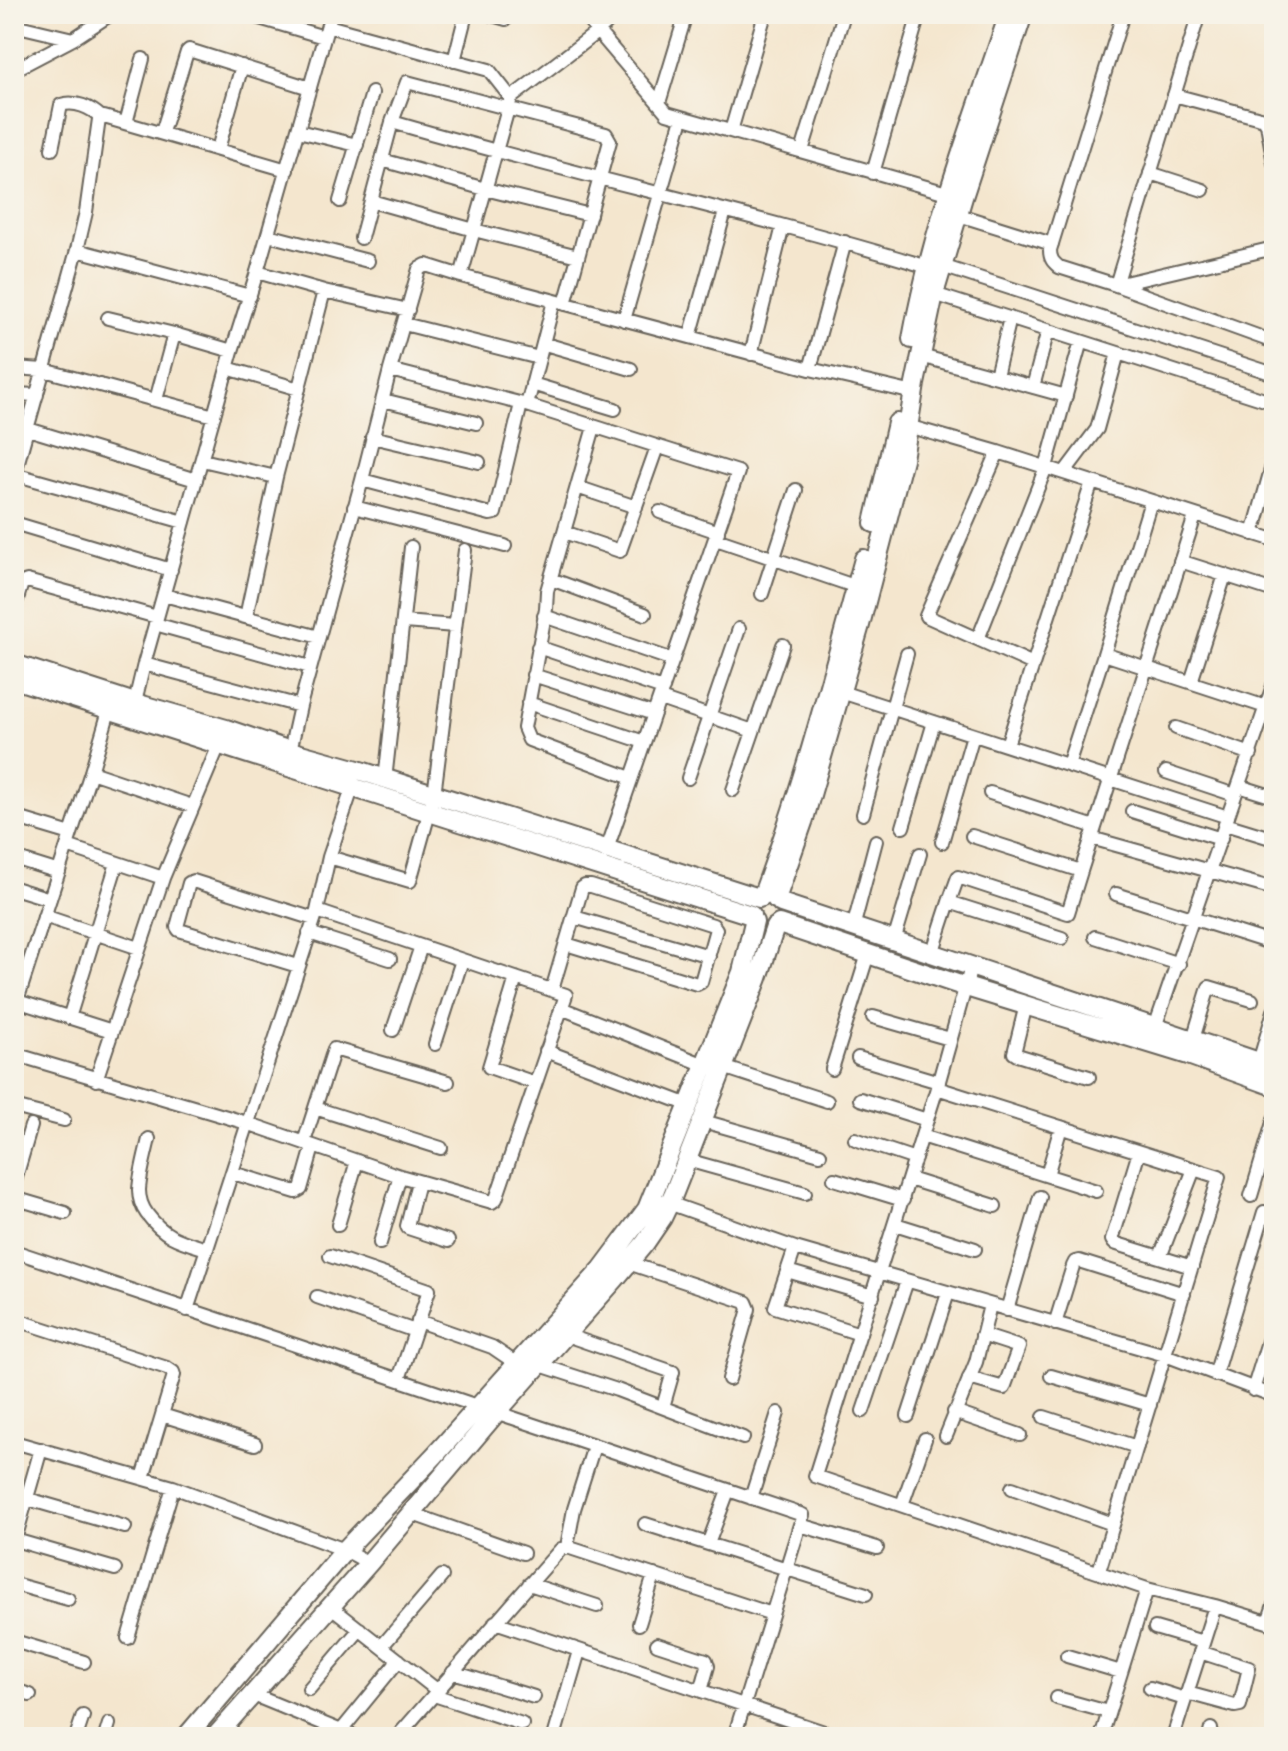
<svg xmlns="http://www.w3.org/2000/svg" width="1288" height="1751" font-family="'Indie Flower',sans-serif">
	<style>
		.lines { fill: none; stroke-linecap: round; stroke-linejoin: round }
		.street-casing { stroke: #68635a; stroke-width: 16 }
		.secondary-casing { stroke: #68635a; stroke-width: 22 }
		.street { stroke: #fff; stroke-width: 12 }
		.secondary { stroke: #fff; stroke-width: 18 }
	</style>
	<rect width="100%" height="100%" fill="#f7f3e8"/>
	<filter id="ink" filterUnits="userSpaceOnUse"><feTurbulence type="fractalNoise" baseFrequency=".0125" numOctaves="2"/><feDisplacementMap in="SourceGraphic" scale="16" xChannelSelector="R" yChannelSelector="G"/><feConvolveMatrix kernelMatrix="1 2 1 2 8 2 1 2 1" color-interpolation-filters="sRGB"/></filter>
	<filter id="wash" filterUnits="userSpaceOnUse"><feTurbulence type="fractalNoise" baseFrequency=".006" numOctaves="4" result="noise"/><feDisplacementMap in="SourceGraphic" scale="32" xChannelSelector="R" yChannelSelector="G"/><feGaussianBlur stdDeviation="1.8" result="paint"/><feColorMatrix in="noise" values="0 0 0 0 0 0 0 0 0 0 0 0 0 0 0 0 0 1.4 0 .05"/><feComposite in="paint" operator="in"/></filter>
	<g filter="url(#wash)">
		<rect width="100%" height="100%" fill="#f4e6ce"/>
	</g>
	<g filter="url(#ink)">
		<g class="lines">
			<defs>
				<path id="street" d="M 254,14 L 256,17 L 324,37
					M 489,14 L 506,19
					M 583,14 L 667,113 L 954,195
					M 1123,14 L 1050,250 C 1050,259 1053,262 1059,267 L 1116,285 L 1274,342
					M 1264,14 L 1274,18
					M 14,25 L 73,39 L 111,14
					M 328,26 L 489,70 L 511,98
					M 454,61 L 466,14
					M 14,70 L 73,39
					M 1174,95 L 1264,119 L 1267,124 L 1274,163
					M 659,103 L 686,14
					M 392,122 C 570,174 751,213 928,267
					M 126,123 L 143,59
					M 298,131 L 357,145
					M 731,131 L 765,14
					M 162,132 L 187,52 L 189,50 L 310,88
					M 52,149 L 61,105 C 75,100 91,108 101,117
					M 218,149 L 242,66
					M 802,151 L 844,14
					M 382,160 L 485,189 L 590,215
					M 873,173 L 919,14
					M 1150,173 L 1203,190
					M 340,201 L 372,93
					M 371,201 L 474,230 L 578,256
					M 959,215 L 1052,244
					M 268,235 L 368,261
					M 361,238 L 392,122 L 407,82 L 606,134 L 610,141 L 565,304
					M 77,250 L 250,296
					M 942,266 L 1274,374
					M 257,272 L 324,291 L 408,310
					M 461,276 L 511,98 L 597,32 L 607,23 L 612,14
					M 14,283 L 15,290
					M 1116,285 L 1199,14
					M 1116,285 L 1274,248
					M 934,294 L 1274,403
					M 108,318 L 174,334
					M 624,320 L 682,118
					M 404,324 L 539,358
					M 690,337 L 725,211
					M 545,344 L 631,369
					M 751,354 L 783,226
					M 921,356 L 1066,396
					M 14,368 L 44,370 L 214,416
					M 227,368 L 299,389
					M 810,369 L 845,242
					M 390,370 L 527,405 L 738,472 L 607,849
					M 996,376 L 1010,318
					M 532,384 L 615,409
					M 1033,387 L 1048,330
					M 14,394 L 37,395
					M 156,400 L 174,334 L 232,351
					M 383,400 L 476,423
					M 527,405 L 554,301
					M 904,425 L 998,452 L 1274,540
					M 594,427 L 547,591 L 546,609 L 524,728 L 529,740 L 631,778
					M 28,429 L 196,480
					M 372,437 L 479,462
					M 998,452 L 926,616 L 1033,664
					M 202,460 L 276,477
					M 1064,473 L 1097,429 L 1118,353
					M 14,474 L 184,522
					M 14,476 L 77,250 L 86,212 L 99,119 L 104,117 L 287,170
					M 362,480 L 490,514 L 495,513 L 521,404
					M 577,487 L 636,507
					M 354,507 L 505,546
					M 660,512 L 718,532
					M 14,523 L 171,570
					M 564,532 L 620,551 L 657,447
					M 1253,534 L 1274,459
					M 716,539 L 857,587
					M 1180,561 L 1274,591
					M 551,579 L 645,614
					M 762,594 L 796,490
					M 164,595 L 319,637
					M 14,609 L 22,583 L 27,581 L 157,617
					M 544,616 L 673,660
					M 246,617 L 276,477 L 324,291
					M 404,622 L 455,626
					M 155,624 L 310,667
					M 978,639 L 1046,467 L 1081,341
					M 538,647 L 663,689
					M 1104,654 L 1266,707
					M 144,664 L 300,706
					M 533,675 L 654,714
					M 1191,682 L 1225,575
					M 835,690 L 1228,817
					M 660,699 L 753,731
					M 528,703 L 644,742
					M 133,710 L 144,664 L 232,351 L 257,272 L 331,14
					M 1176,728 L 1251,754
					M 1007,745 L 1092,482
					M 290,751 L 300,706 L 362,480 L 390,370 L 419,269 L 426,265 L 461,276 L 810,369 L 914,393
					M 1068,765 L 1104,654 L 1151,501
					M 91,772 L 192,806
					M 1166,772 L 1235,795
					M 688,778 L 739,629
					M 385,780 L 411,547
					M 1239,786 L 1274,797
					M 733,790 L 783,645
					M 990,793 L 1095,827
					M 1132,811 L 1221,839
					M 863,814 L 907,654
					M 14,817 L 71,834
					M 1225,824 L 1274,839
					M 903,827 L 934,722
					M 972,836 L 1081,871 L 1195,516
					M 1091,838 L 1274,889
					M 942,842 L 973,735
					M 67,846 L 163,878
					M 329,857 L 410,881 L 434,795 L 465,550
					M 14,858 L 59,872
					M 14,888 L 50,899
					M 1116,894 L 1274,944
					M 949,902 L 958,877 L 1068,913 L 1081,871
					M 44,916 L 139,948
					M 574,917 L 709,956
					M 853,928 L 876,841
					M 309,933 L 390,959
					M 1095,937 L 1179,964
					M 894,941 L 920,854
					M 932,954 L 949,902 L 1062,938
					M 298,966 L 179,930 L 177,927 L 189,883 L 193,881 L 314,919
					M 971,967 L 937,1088 L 815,1476 L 1147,1589 L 1215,1606 L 1274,1624
					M 516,978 L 489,1067 L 535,1083
					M 552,990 L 582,888 L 585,886 L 591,886 L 713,925 L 716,929 L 701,982 L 697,984 L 566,944
					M 17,1001 L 112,1031
					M 1026,1005 L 1014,1053 L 1017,1055 L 1089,1077
					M 561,1008 L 705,1065
					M 14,1010 L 91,772 L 111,704
					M 873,1017 L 950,1039
					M 69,1018 L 117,863
					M 393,1030 L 421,946
					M 1153,1033 L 1274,683
					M 1193,1039 L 1209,987 L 1252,1000
					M 435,1044 L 462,960
					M 546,1051 L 689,1105
					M 14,1054 L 247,1123 L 400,1176 L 492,1202 L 496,1199 L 566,995 L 317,911
					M 858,1058 L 939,1082
					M 1259,1062 L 1274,1011
					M 723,1067 L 827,1101
					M 832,1069 L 868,954
					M 96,1080 L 163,878 L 219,745
					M 937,1088 L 1219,1177 L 1099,1571
					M 860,1099 L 927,1120
					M 14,1107 L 64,1120
					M 315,1108 L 441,1148
					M 703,1121 L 820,1154
					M 922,1136 L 1096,1191
					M 149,1139 C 145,1156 140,1174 139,1190 C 139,1200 142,1207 147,1214 C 165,1238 181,1241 207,1249
					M 855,1139 L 915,1159
					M 304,1142 L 334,1049 L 448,1082
					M 1139,1152 L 1112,1240 L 1114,1243 L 1192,1267
					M 687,1160 L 805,1193
					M 233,1173 L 296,1192 L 301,1189 L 313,1147
					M 1047,1175 L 1061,1127
					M 834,1179 L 903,1200
					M 909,1179 L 995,1206
					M 418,1182 L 407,1226 L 408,1228 L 448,1241
					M 14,1184 L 31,1126
					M 1251,1196 L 1274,1119
					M 14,1198 L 65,1213
					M 663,1201 L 795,1248 L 1165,1355 L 1274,1396
					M 895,1224 L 975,1249
					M 338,1225 L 357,1161
					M 380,1243 L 400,1176
					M 795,1248 L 775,1307 L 860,1334
					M 14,1251 L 803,1515 L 734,1737
					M 330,1256 L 429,1290 L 399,1379
					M 1160,1257 L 1194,1169
					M 628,1263 L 746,1302 L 749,1309 L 729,1379
					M 787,1271 L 873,1296
					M 317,1297 L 415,1331
					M 187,1310 L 317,911 L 329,857 L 354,783
					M 1007,1310 L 1040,1197
					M 14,1319 L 167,1368 L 173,1372 L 174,1375 L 143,1478
					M 418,1321 L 492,1347 L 517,1364
					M 1055,1324 L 1073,1266 L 1075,1262 L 1079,1261 L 1184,1294
					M 566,1335 L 673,1372 L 663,1407
					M 540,1365 L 617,1390 L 743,1438
					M 1215,1375 L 1264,1212
					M 1051,1376 L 1150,1405
					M 969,1378 L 1004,1388 L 1019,1347 L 982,1335
					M 1253,1390 L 1274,1322
					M 863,1411 L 907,1281
					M 954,1412 L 1020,1435
					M 162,1415 L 255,1444
					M 908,1416 L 948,1293
					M 1044,1417 L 1137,1447
					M 946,1436 L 976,1362 L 990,1305
					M 14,1442 L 173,1487 L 345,1550 L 369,1563
					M 1012,1488 L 1113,1524
					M 751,1498 L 778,1413
					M 28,1499 L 125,1527
					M 902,1505 L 925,1439
					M 410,1513 L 523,1553
					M 645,1524 L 866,1594
					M 800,1525 L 877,1548
					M 15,1540 L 115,1569
					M 14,1543 L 41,1449
					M 708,1544 L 728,1491
					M 567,1547 L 574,1509 L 594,1446
					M 14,1584 L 68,1599
					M 529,1584 L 597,1606
					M 330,1606 L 438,1691
					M 495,1622 L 839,1737
					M 1268,1622 L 1274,1605
					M 639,1624 L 654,1575
					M 1155,1628 L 1203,1642
					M 128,1638 L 173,1487
					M 14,1641 L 84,1662
					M 657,1644 L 706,1660 L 708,1666 L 701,1691
					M 382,1646 L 442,1576
					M 1067,1656 L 1121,1672
					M 453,1672 L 534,1697
					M 1150,1688 L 1185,1699
					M 309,1689 L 360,1629
					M 14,1690 L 30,1695
					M 1187,1693 L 1235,1706 L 1240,1705 L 1249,1668 L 1200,1652
					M 251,1694 L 356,1737
					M 434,1695 L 522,1724
					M 1057,1698 L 1108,1712
					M 341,1731 L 399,1660
					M 76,1737 L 83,1716
					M 105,1737 L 109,1724
					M 397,1737 C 452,1675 505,1611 561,1549 L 567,1547 L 772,1614
					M 554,1737 L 579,1651
					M 1101,1737 L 1147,1589
					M 1173,1737 L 1215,1606
					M 1209,1737 L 1211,1729"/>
				<path id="secondary" d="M 912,339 C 932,228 973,121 1009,14
					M 874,523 L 897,423
					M 14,664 L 135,703 L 226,729 L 290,751 L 358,770 L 759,898
					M 14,679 L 751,915
					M 762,897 C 803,787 833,672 864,559
					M 776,899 L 804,819 L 860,625 L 903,459 L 915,384 L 934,294 L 963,197 L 1023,14
					M 781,903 L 1274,1067
					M 779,924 L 966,987 L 1188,1055 L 1274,1086
					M 186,1737 L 345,1550 L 435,1455 L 602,1269 L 647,1209 L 742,972 L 754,922
					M 215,1737 L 369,1563 L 496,1413 L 615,1279 L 645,1243 L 662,1218 L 673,1195 L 690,1152 L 758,978 L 775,927"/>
			</defs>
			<!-- street casing -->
			<use href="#street" class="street-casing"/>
			<!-- secondary casing -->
			<use href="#secondary" class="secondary-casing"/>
			<!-- street -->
			<use href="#street" class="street"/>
			<!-- secondary -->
			<use href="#secondary" class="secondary"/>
		</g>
	</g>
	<!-- margin -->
	<rect width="1288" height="1751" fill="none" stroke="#f7f3e8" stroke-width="48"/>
</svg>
